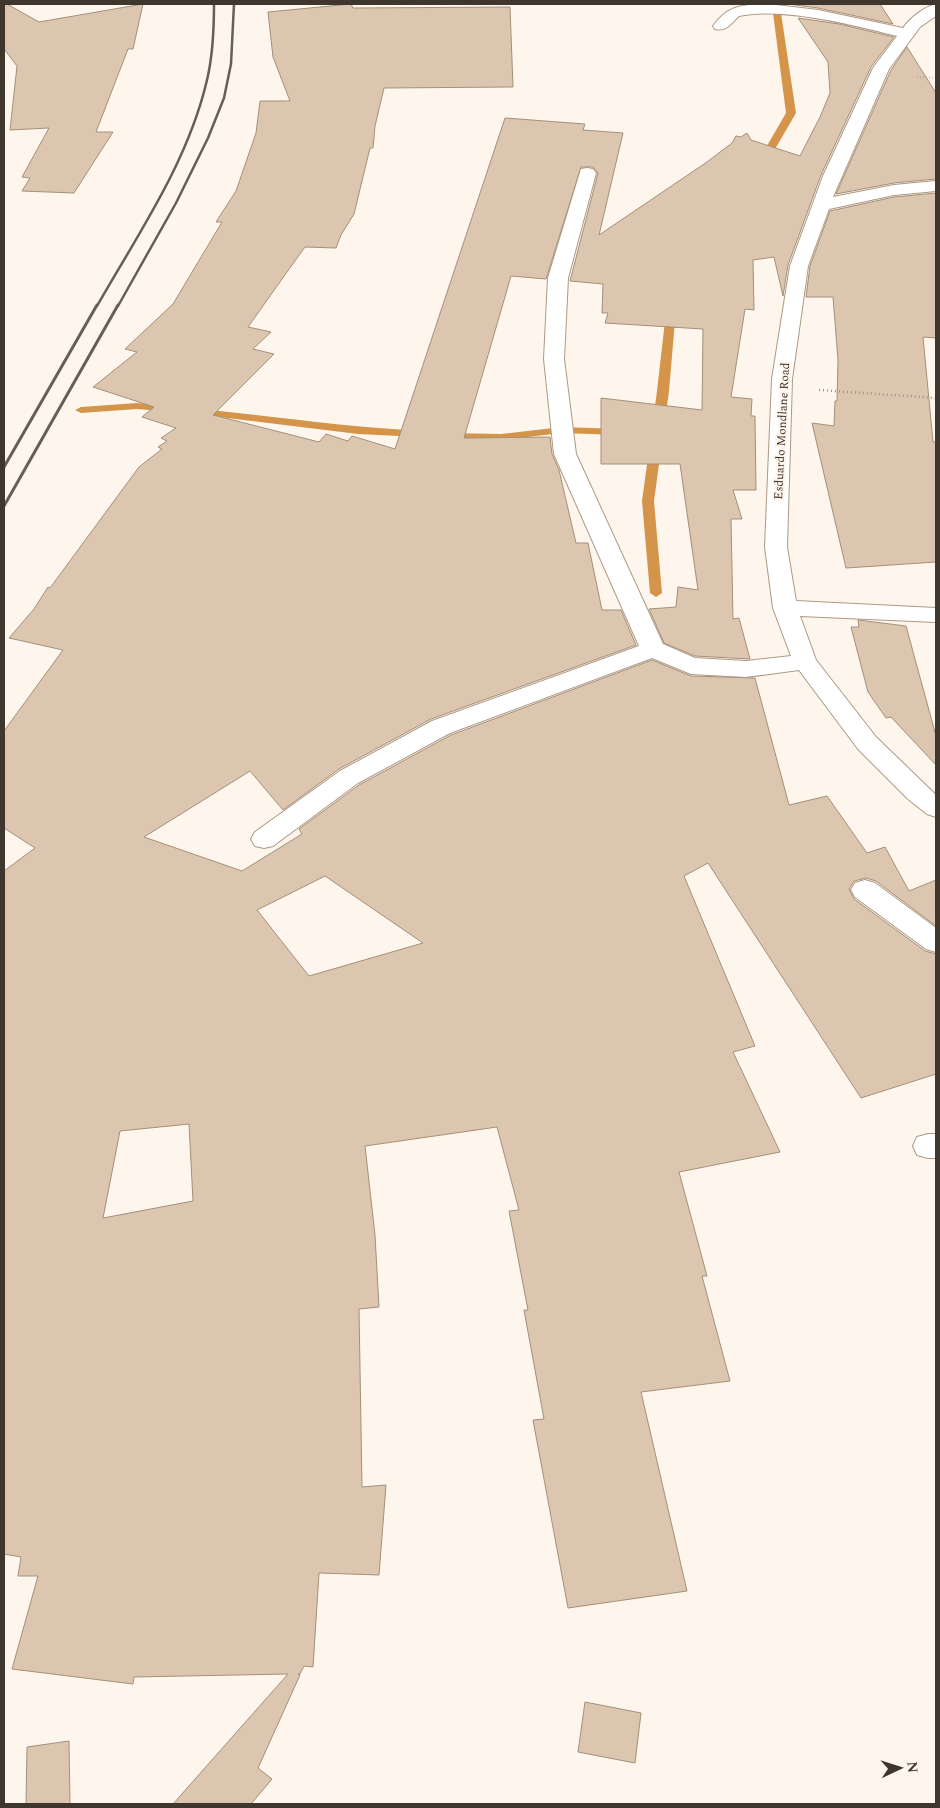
<svg xmlns="http://www.w3.org/2000/svg" width="940" height="1808" font-family="Spectral,serif">
	<style>
		.lines { fill: none; stroke-linecap: round; stroke-linejoin: round }
		.stream { fill: #d4954a; fill-rule: evenodd }
		.building { fill: #dcc6af; stroke: #a4907a; fill-rule: evenodd }
		.minor-casing { stroke: #ae9984; stroke-width: 2 }
		.path-far1 { stroke: #9c938a; stroke-width: 2; stroke-dasharray: 0.5 2.5; stroke-linecap: butt }
		.path { stroke: #9c938a; stroke-width: 2.5; stroke-dasharray: 1 3; stroke-linecap: butt }
		.minor { fill: #fff; fill-rule: evenodd }
		.rail-far1 { stroke: #675e55; stroke-width: 2.5 }
		.rail { stroke: #675e55; stroke-width: 3 }
		.labels { text-anchor: middle; dominant-baseline: central; stroke-width: 4.5; stroke-linejoin: round; paint-order: stroke }
		.far-street-label { font-size: 12px; fill: #3f362d; stroke: #fef5ec }
	</style>
	<rect width="100%" height="100%" fill="#fef5ec"/>
	<g class="lines">
		<!-- stream -->
		<path class="stream" d="M 777,10 L 781,13 L 796,113 L 767,163 L 762,166 L 757,163 L 786,113 L 773,13 Z
			M 679,307 L 684,310 L 675,321 L 669,391 L 654,501 L 662,593 L 656,597 L 650,593 L 642,501 L 657,391 L 665,321 L 675,308 Z
			M 137,403 C 232,410 325,426 420,431 L 426,434 L 420,437 L 358,434 L 186,413 L 137,409 L 81,413 L 75,410 L 81,407 Z
			M 562,427 L 620,429 L 626,432 L 620,435 L 562,433 L 501,440 L 446,439 L 440,436 L 446,433 L 501,434 Z"/>
	</g>
	<!-- building -->
	<path class="building" d="M 4,4 L 7,4 L 39,22 L 143,4 L 133,49 L 128,49 L 96,132 L 113,132 L 74,193 L 22,191 L 30,178 L 22,177 L 49,128 L 10,130 L 17,66 L 4,49 Z
		M 351,4 L 353,8 L 510,7 L 513,87 L 384,88 L 375,126 L 373,148 L 370,148 L 354,214 L 341,235 L 336,248 L 305,247 L 287,272 L 248,327 L 271,332 L 253,349 L 274,354 L 213,415 L 319,442 L 326,434 L 348,441 L 352,436 L 395,449 L 505,118 L 585,124 L 583,130 L 623,133 L 599,235 L 707,162 L 732,143 L 736,136 L 741,137 L 747,133 L 751,140 L 800,156 L 820,117 L 830,93 L 828,62 L 798,18 L 839,24 L 894,37 L 871,67 L 821,175 L 788,265 L 783,296 L 774,257 L 753,260 L 754,310 L 745,309 L 731,397 L 752,399 L 751,416 L 755,416 L 756,490 L 733,490 L 742,519 L 731,519 L 733,619 L 739,618 L 750,659 L 695,656 L 664,643 L 649,609 L 676,607 L 678,587 L 698,590 L 680,464 L 601,464 L 601,398 L 702,410 L 703,329 L 605,323 L 608,313 L 602,313 L 603,284 L 570,281 L 598,173 L 593,167 L 581,167 L 546,279 L 511,276 L 464,438 L 550,437 L 552,454 L 559,470 L 576,543 L 588,543 L 602,610 L 621,610 L 636,645 L 431,719 L 339,769 L 283,810 L 250,771 L 144,837 L 242,871 L 302,834 L 299,829 L 359,785 L 451,735 L 652,660 L 691,676 L 755,678 L 789,805 L 827,796 L 867,853 L 885,847 L 909,891 L 936,880 L 936,926 L 876,881 L 866,878 L 854,881 L 849,889 L 854,899 L 925,951 L 936,954 L 936,1074 L 861,1098 L 708,863 L 684,876 L 755,1046 L 733,1052 L 780,1152 L 679,1172 L 707,1276 L 702,1276 L 730,1381 L 641,1392 L 687,1591 L 568,1608 L 533,1420 L 544,1419 L 524,1310 L 528,1310 L 509,1211 L 519,1210 L 497,1127 L 365,1146 L 375,1235 L 379,1307 L 359,1309 L 362,1487 L 386,1485 L 379,1575 L 319,1573 L 313,1667 L 304,1666 L 300,1674 L 298,1674 L 300,1675 L 258,1768 L 272,1779 L 251,1804 L 173,1804 L 288,1674 L 134,1677 L 133,1684 L 12,1669 L 38,1576 L 18,1576 L 21,1557 L 4,1554 L 4,871 L 35,848 L 4,828 L 4,731 L 63,650 L 9,638 L 34,609 L 48,587 L 50,588 L 139,467 L 162,449 L 158,447 L 167,441 L 161,438 L 176,428 L 142,417 L 154,407 L 93,387 L 137,352 L 125,349 L 173,304 L 222,222 L 216,222 L 236,191 L 256,133 L 260,101 L 290,101 L 273,57 L 268,12 ZM 325,876 L 423,943 L 309,976 L 257,910 ZM 189,1124 L 193,1201 L 103,1218 L 120,1131 Z
		M 788,4 L 880,4 L 893,24 L 818,8 Z
		M 907,47 L 936,93 L 936,179 L 894,183 L 836,194 L 891,70 Z
		M 936,193 L 936,338 L 923,337 L 933,442 L 936,442 L 936,562 L 846,568 L 812,423 L 834,426 L 835,401 L 837,401 L 838,360 L 833,297 L 806,297 L 810,266 L 830,211 L 894,197 Z
		M 858,620 L 906,626 L 936,736 L 936,765 L 891,717 L 886,718 L 868,692 L 851,627 L 859,627 Z
		M 585,1702 L 641,1713 L 635,1763 L 578,1752 Z
		M 69,1741 L 70,1804 L 26,1804 L 27,1747 Z"/>
	<g class="lines">
		<defs>
			<path id="minor" d="M 768,4 L 818,10 L 903,28 C 910,18 924,7 936,4 L 936,16 L 920,27 L 889,69 L 833,197 L 894,185 L 936,181 L 936,191 L 894,195 L 829,209 L 808,266 L 792,379 L 787,547 L 796,601 L 936,608 L 936,622 L 800,616 L 816,660 L 876,737 L 936,795 L 936,817 L 927,814 L 908,799 L 858,749 L 799,670 L 746,677 L 691,674 L 652,658 L 450,733 L 358,783 L 273,846 L 264,848 L 255,846 L 251,839 L 255,832 L 340,771 L 432,721 L 639,646 L 554,454 L 544,359 L 548,278 L 581,169 L 587,168 L 593,169 L 596,173 L 568,278 L 564,359 L 576,454 L 663,644 L 695,658 L 746,661 L 791,656 L 773,608 L 765,547 L 772,379 L 790,266 L 823,176 L 873,68 L 897,36 C 853,25 783,7 739,16 C 731,23 727,32 715,29 L 713,26 C 729,4 743,5 768,4 Z
				M 865,880 L 875,883 L 936,928 L 936,952 L 926,949 L 855,897 L 851,890 L 855,883 Z
				M 928,1134 L 936,1134 L 936,1158 L 928,1158 L 917,1155 L 913,1146 L 917,1137 Z"/>
		</defs>
		<!-- minor casing -->
		<use href="#minor" class="minor-casing"/>
		<!-- path-far1 -->
		<path class="path-far1" d="M 917,77 L 936,78"/>
		<!-- path -->
		<path class="path" d="M 819,390 L 936,398"/>
		<!-- minor -->
		<use href="#minor" class="minor"/>
		<!-- rail-far1 -->
		<path class="rail-far1" d="M 97,306 C 138,234 188,162 207,80 C 213,55 214,30 214,4
			M 118,306 L 176,203 L 208,138 L 224,98 L 231,64 L 234,4"/>
		<!-- rail -->
		<path class="rail" d="M 4,467 L 97,305
			M 4,506 L 118,305"/>
	</g>
	<g class="labels">
		<!-- far-street labels -->
		<g class="far-street-label">
			<text transform="translate(782 431) rotate(-87)">Esduardo Mondlane Road</text>
		</g>
	</g>
	<!-- border -->
	<rect width="940" height="1808" fill="none" stroke="#3f362d" stroke-width="10"/>
	<!-- north arrow -->
	<g transform="translate(900 1768) rotate(86)" stroke="#fef5ec" stroke-width="4" paint-order="stroke">
	<path d="M0-4L9 19L0 12L-9 19Z" fill="#3f362d"/>
	<text y="-8" font-size="14" font-weight="bold" text-anchor="middle" fill="#3f362d">N</text>
	</g>
</svg>
